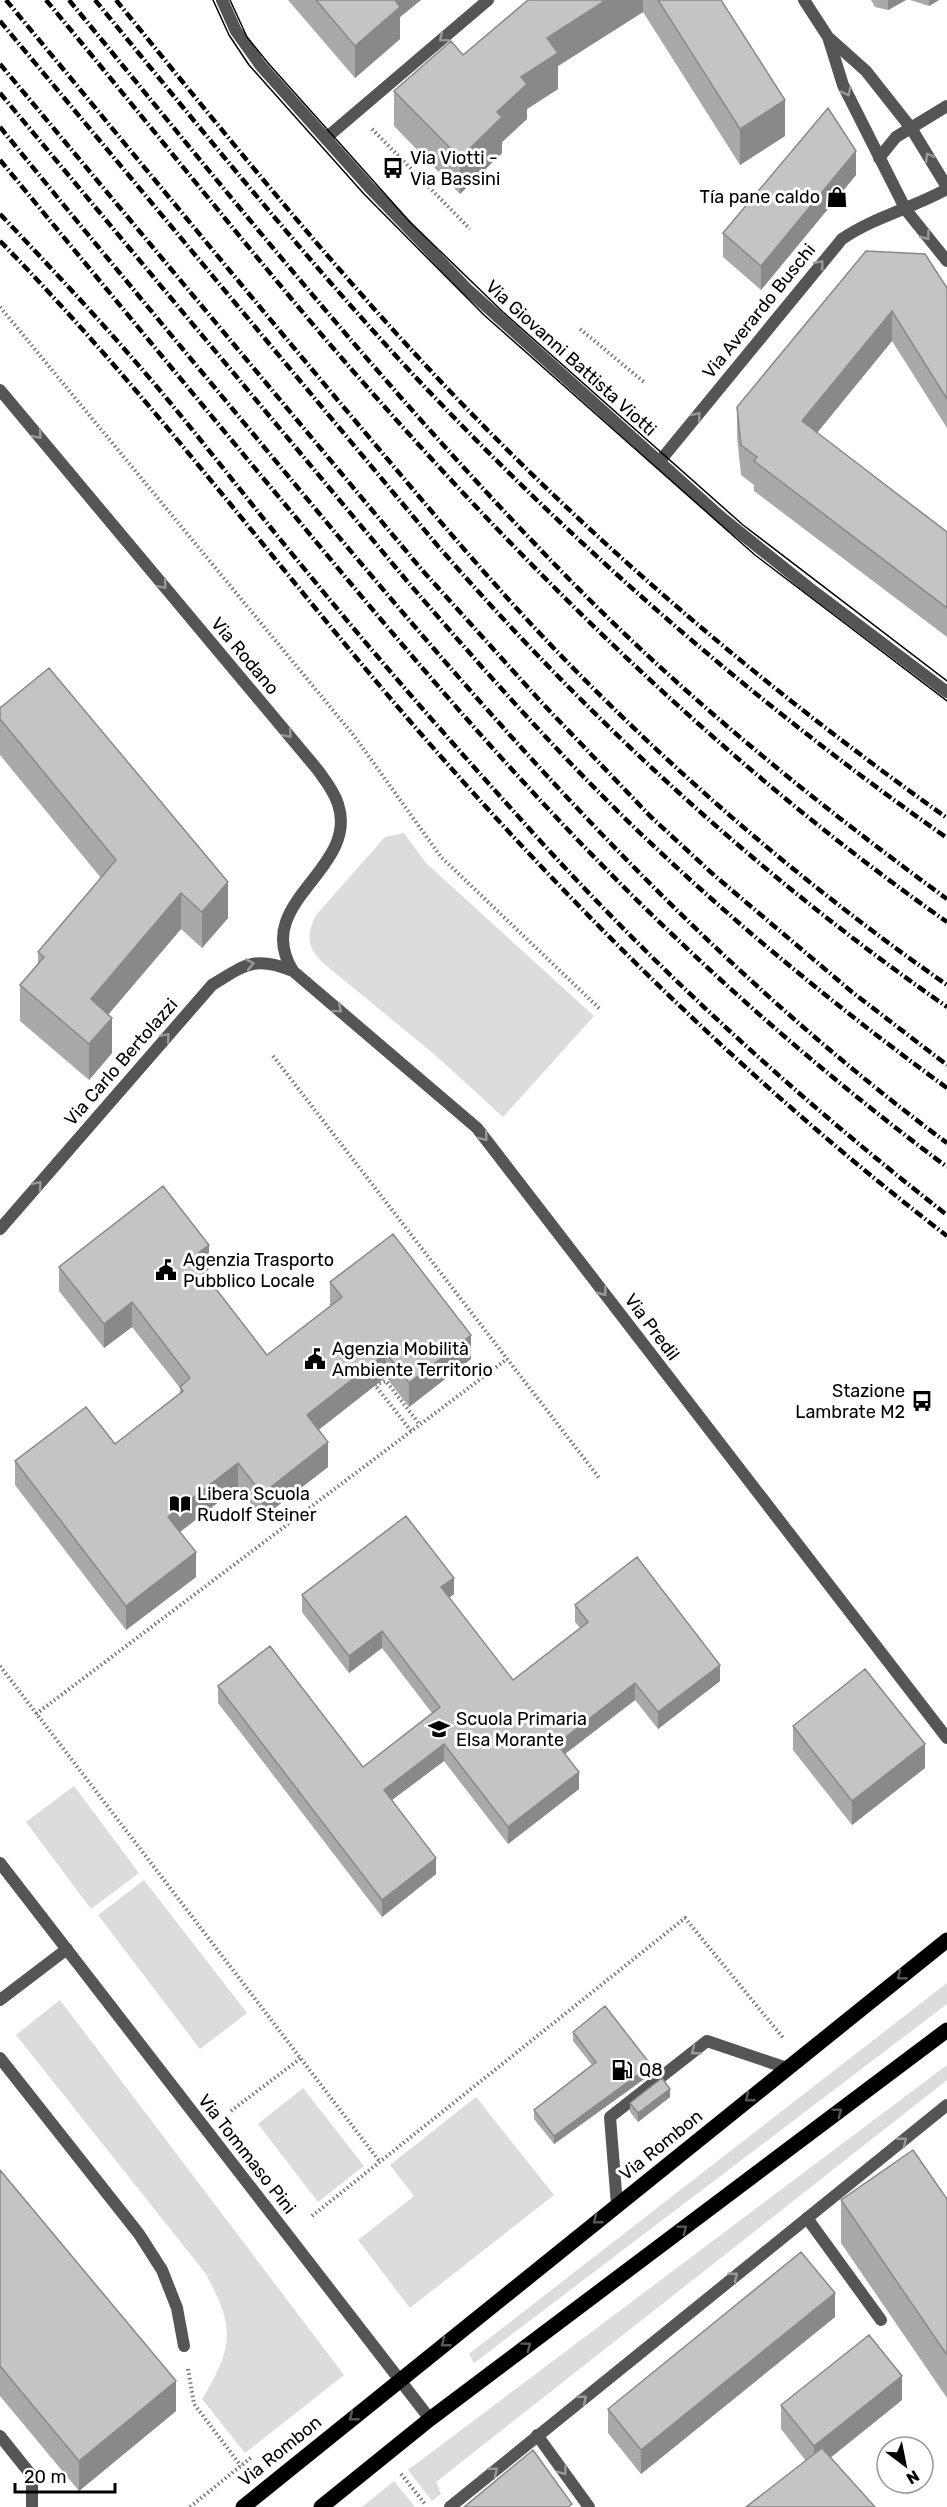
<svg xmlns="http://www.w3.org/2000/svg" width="947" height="2507" font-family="Rubik,sans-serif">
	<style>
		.green { fill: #dcdcdc }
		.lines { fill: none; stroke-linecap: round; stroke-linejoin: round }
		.primary-casing { stroke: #dbdbdb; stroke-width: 16 }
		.path { stroke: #777; stroke-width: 4; stroke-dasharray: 1.5 3; stroke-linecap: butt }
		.service { stroke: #555; stroke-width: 12 }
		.minor { stroke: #555; stroke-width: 12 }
		.tertiary { stroke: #555; stroke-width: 12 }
		.primary { stroke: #000; stroke-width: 15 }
		.tram { stroke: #000; stroke-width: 1.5 }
		.rail { stroke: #000; stroke-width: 4.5; stroke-dasharray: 9 3 1.5 3; stroke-linecap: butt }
		.wall { fill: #a9a9a9 }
		.shaded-wall { fill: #898989 }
		.building { fill: #c4c4c4; stroke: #898989; stroke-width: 1.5 }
		.oneway { stroke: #999 }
		.oneway2 { stroke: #595959 }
		.labels { text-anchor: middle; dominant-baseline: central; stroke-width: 6; stroke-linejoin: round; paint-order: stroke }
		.poi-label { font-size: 18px; fill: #000; stroke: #fff; text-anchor: start }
		.street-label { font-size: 18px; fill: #000; stroke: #fff }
	</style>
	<rect width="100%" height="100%" fill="#fff"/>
	<!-- green -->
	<path class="green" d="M 404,833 L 426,863 L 594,1016 L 503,1117 L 434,1054 L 323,963 C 307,947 306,936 316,915 L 385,837 Z
		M 74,1786 L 139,1873 L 91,1909 L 26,1822 Z
		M 144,1880 L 247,2013 L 200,2049 L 98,1915 Z
		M 947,1983 L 947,2004 L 474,2363 L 469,2354 Z
		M 60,2000 L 344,2375 L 245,2453 L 202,2399 C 234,2346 235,2328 206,2274 L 16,2035 Z
		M 947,2065 L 947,2080 L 436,2482 L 441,2494 L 432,2501 L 408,2470 Z
		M 303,2088 L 364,2166 L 318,2202 L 258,2124 Z
		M 476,2097 L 554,2195 L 410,2308 L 358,2240 L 414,2196 L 390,2165 Z
		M 394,2481 L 415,2507 L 362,2507 Z"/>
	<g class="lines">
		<defs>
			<path id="primary" d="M 243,2507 L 947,1940
				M 321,2507 L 430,2419 L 947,2030"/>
		</defs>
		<!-- primary casing -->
		<use href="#primary" class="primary-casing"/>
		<!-- path -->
		<path class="path" d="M 372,129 L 470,229
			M 0,307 L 355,737 L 441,857 L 601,1010
			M 580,329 L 644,382
			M 273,1056 L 600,1479
			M 411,1431 L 375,1385 L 386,1381 L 420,1425
			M 0,1666 L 380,2162
			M 36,1714 L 507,1359
			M 231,2111 L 301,2058
			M 312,2216 L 685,1918 L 784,2039
			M 188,2369 L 194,2404 L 241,2466
			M 401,2474 L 426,2505
			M 190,2507 L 253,2456"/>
		<!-- service -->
		<path class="service" d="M 326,138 L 488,0
			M 0,2058 L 139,2234 L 162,2270 L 177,2308 L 184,2346
			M 617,2205 L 610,2117 L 707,2041 L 787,2068
			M 807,2218 L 881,2320
			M 0,2436 L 32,2476 L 32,2507"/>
		<!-- minor -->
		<path class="minor" d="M 222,0 L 236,31 L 261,66 L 370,188 L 467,289 L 722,518 L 808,587 L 947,692
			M 804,0 L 828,37 L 843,85 L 906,210 L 947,261
			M 829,38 L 866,71 L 911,128 L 947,187
			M 879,158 L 896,137 L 947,106
			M 0,390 L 317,769 C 325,780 334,791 338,804 C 360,870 250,902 293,971
			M 660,461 L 842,239 C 874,217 913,208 947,189
			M 0,1229 L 212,985 C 245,965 254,955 293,971 L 477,1128 L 947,1738
			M 0,2000 L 67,1949
			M 537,2435 L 589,2507
			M 450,2507 L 947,2105"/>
		<!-- tertiary -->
		<path class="tertiary" d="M 0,1863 L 430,2419"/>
		<!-- primary -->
		<use href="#primary" class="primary"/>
		<!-- tram -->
		<path class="tram" d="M 213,0 L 229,35 L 249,65 L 364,194 L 484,315 L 755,555 L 947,701
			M 230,0 L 247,37 L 268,63 L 410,222 L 503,312 L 743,525 L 947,681"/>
		<!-- rail -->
		<path class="rail" d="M 6,0 C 123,141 239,283 357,423 C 428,507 498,592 575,670 C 689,786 814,892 947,985
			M 46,0 C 140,113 232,229 327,341 C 512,556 715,759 947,922
			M 69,0 C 230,196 388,394 566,576 C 682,695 813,801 947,899
			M 95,0 C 197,124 298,250 407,368 C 570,543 752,701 947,838
			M 116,0 C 230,140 343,281 468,410 C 614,561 776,696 947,818
			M 0,21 L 437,545 C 588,719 758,875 947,1007
			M 0,64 L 422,570 L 542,703 L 651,817 L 715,876 L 852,992 L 947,1065
			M 0,93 L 407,581 C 481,667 557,753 639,832 C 735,924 839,1009 947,1088
			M 0,127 C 100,250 202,372 303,494 C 501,732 697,957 947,1143
			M 0,160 C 99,280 198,400 298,520 C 417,664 540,809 676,938 C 762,1020 852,1096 947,1167
			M 0,214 C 56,273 111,332 163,394 C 212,453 258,513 307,572 C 377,658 451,742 525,824 C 653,967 796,1097 947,1215
			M 0,241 C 140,384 261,546 391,699 C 558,895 742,1078 947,1236"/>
	</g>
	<!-- wall -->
	<path class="wall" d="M 288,0 L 421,0 L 400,17 L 400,39 L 355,78 Z
		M 528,0 L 721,0 L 785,136 L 740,165 L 643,12 L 558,66 L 558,89 L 527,109 L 527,119 L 502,142 L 502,153 L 460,194 L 394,126 L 394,91 L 463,55 Z
		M 871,0 L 906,0 L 888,10 L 875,7 Z
		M 910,0 L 939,0 L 929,6 Z
		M 856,175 L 761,290 L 723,257 L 723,233 Z
		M 866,251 L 947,288 L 947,428 L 892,341 L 817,433 L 947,532 L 947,637 L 754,491 L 754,485 L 741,475 L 737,437 L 737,407 Z
		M 0,708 L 228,918 L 202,948 L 181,929 L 108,1014 L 112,1053 L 89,1080 L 20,1021 L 20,985 L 38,965 L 38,952 L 101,878 L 0,755 Z
		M 59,1267 L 209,1269 L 203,1273 L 267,1355 L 330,1306 L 330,1282 L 471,1359 L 409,1407 L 386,1377 L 318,1430 L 328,1467 L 262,1518 L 238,1487 L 180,1532 L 196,1577 L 126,1630 L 15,1485 L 15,1461 L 115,1444 L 180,1394 L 180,1388 L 132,1327 L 104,1348 L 59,1291 Z
		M 454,1594 L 449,1598 L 513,1680 L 580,1628 L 575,1622 L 575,1605 L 720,1681 L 658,1729 L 635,1700 L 565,1754 L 579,1789 L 508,1844 L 444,1761 L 392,1800 L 436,1874 L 382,1917 L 218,1703 L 218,1686 L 363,1767 L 432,1713 L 382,1648 L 349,1673 L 302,1612 L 302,1595 Z
		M 793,1726 L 925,1768 L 852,1825 L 793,1750 Z
		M 573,2032 L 651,2074 L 554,2144 L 534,2119 L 534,2110 L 592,2065 L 573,2041 Z
		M 670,2097 L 638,2122 L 630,2112 L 630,2103 Z
		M 0,2170 L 176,2411 L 79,2491 L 0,2396 Z
		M 947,2199 L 947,2398 L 841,2243 L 841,2200 Z
		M 835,2317 L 641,2474 L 608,2433 L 608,2409 Z
		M 902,2400 L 831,2457 L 806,2461 L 781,2429 L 781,2405 Z"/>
	<!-- shaded-wall -->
	<path class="shaded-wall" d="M 389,0 L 421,0 L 400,17 L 400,39 L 355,78 L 355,46 Z
		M 606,0 L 643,0 L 643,12 L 558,66 L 558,89 L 527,109 L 527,119 L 502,142 L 502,153 L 460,194 L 460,158 L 497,112 L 547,38 Z
		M 888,0 L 906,0 L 888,10 Z
		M 929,0 L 939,0 L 929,6 Z
		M 785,100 L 785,136 L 740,165 L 740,129 Z
		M 856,151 L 856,175 L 761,290 L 761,266 Z
		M 892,311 L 892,341 L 802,451 L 802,421 Z
		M 228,882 L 228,918 L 202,948 L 202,912 Z
		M 181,893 L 181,929 L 91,1035 L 91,999 Z
		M 112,1018 L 112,1053 L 89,1080 L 89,1044 Z
		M 209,1245 L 209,1269 L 192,1282 L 192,1258 Z
		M 132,1302 L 132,1327 L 104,1348 L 104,1324 Z
		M 471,1335 L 471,1359 L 409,1407 L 409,1383 Z
		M 386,1353 L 386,1377 L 307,1439 L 307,1415 Z
		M 328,1442 L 328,1467 L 262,1518 L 262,1494 Z
		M 238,1463 L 238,1487 L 168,1541 L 168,1517 Z
		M 196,1552 L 196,1577 L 126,1630 L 126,1606 Z
		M 454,1578 L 454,1594 L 441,1604 L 441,1587 Z
		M 382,1631 L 382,1648 L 349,1673 L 349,1656 Z
		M 720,1665 L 720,1681 L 658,1729 L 658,1712 Z
		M 635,1683 L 635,1700 L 557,1760 L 557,1744 Z
		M 444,1744 L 444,1761 L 384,1806 L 384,1790 Z
		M 925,1744 L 925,1768 L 852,1825 L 852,1801 Z
		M 579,1772 L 579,1789 L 508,1844 L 508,1827 Z
		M 436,1858 L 436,1874 L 382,1917 L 382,1900 Z
		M 651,2065 L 651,2074 L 554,2144 L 554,2136 Z
		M 670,2089 L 670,2097 L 638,2122 L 638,2113 Z
		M 835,2293 L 835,2317 L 641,2474 L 641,2450 Z
		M 902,2376 L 902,2400 L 814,2471 L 814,2446 Z
		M 176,2381 L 176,2411 L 79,2491 L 79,2461 Z"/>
	<!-- building -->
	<path class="building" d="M 316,0 L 395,0 L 400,7 L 355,46 Z
		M 528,0 L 606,0 L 547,38 L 558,53 L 521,77 L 527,84 L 497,112 L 502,117 L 460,158 L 394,91 L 451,41 L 463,55 Z
		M 658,0 L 721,0 L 785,100 L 740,129 Z
		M 828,108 L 856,151 L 761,266 L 723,233 Z
		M 866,251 L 925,254 L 947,288 L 947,399 L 892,311 L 802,421 L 947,532 L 947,608 L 754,461 L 757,457 L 741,445 L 737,407 Z
		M 49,668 L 228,882 L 202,912 L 181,893 L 91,999 L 112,1018 L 89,1044 L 20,985 L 44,957 L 38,952 L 116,860 L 0,719 L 0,708 Z
		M 163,1186 L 209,1245 L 192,1258 L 267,1355 L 342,1297 L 330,1282 L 393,1234 L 471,1335 L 409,1383 L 386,1353 L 307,1415 L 328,1442 L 262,1494 L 238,1463 L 168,1517 L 196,1552 L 126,1606 L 15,1461 L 86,1407 L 115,1444 L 183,1391 L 180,1387 L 190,1378 L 132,1302 L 104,1324 L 59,1267 Z
		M 406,1516 L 454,1578 L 441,1587 L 513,1680 L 588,1622 L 575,1605 L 637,1557 L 720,1665 L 658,1712 L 635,1683 L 557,1744 L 579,1772 L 508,1827 L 444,1744 L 384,1790 L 436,1858 L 382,1900 L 218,1686 L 270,1646 L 363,1767 L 440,1707 L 382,1631 L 349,1656 L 302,1595 Z
		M 865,1669 L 925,1744 L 852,1801 L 793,1726 Z
		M 605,2006 L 651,2065 L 554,2136 L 534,2110 L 596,2062 L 573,2032 Z
		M 662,2078 L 670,2089 L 638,2113 L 630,2103 Z
		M 913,2150 L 947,2199 L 947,2355 L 841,2200 Z
		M 0,2170 L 176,2381 L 79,2461 L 0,2366 Z
		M 801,2252 L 835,2293 L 641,2450 L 608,2409 Z
		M 869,2335 L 902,2376 L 814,2446 L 781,2405 Z
		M 822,2448 L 875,2507 L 746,2507 Z
		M 533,2450 L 572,2504 L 568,2507 L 464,2507 Z"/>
	<!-- one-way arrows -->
	<defs><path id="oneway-chevron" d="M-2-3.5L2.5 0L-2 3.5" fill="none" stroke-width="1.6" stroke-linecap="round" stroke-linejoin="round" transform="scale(1.5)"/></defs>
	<g class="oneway">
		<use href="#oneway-chevron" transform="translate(443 38) rotate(140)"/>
		<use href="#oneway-chevron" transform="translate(847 92) rotate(64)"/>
		<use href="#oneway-chevron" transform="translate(929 157) rotate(-121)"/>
		<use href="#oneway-chevron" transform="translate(926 236) rotate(53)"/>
		<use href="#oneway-chevron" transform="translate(820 264) rotate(-51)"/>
		<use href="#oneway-chevron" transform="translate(697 416) rotate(-51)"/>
		<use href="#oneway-chevron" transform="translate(38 435) rotate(50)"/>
		<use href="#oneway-chevron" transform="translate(163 585) rotate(50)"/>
		<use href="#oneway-chevron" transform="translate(288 734) rotate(50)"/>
		<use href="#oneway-chevron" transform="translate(250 964) rotate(-11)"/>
		<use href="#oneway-chevron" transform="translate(338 1009) rotate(40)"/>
		<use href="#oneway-chevron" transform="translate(166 1037) rotate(-49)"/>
		<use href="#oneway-chevron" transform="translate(484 1137) rotate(51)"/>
		<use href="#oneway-chevron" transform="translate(38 1185) rotate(-49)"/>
		<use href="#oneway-chevron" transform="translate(603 1292) rotate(53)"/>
		<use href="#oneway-chevron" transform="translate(695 2051) rotate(142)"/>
		<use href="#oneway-chevron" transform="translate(903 2141) rotate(-39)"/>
		<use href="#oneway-chevron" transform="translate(734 2276) rotate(-39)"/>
		<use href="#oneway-chevron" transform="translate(583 2399) rotate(-39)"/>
		<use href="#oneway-chevron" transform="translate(494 2471) rotate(-39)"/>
		<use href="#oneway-chevron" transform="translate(563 2471) rotate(54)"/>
	</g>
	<g class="oneway2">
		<use href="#oneway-chevron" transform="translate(901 1976) rotate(141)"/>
		<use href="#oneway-chevron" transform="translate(749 2098) rotate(141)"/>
		<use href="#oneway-chevron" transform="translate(838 2112) rotate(-37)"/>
		<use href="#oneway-chevron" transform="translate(597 2220) rotate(141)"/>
		<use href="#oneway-chevron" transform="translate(683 2229) rotate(-37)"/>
		<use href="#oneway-chevron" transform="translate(445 2343) rotate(141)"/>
		<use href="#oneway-chevron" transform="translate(527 2346) rotate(-37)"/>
		<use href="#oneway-chevron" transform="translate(353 2417) rotate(141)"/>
	</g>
	<!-- icons -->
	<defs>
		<symbol id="bus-bare" viewBox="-9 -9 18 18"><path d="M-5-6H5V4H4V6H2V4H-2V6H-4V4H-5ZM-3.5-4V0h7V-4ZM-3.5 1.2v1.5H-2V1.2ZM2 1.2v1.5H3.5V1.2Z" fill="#000" stroke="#fff" stroke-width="2.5" paint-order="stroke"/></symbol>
		<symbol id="shop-bare" viewBox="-9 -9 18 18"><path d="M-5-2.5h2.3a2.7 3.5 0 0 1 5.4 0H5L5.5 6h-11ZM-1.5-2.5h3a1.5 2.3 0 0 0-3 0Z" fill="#000" stroke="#fff" stroke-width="2.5" paint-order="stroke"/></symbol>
		<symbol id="civic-bare" viewBox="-9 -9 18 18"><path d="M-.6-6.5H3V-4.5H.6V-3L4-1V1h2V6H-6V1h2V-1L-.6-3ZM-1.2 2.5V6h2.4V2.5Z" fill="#000" stroke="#fff" stroke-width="2.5" paint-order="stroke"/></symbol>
		<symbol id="library-bare" viewBox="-9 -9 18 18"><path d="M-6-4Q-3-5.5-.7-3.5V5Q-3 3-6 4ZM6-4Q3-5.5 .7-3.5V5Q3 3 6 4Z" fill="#000" stroke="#fff" stroke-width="2.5" paint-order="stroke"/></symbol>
		<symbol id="school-bare" viewBox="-9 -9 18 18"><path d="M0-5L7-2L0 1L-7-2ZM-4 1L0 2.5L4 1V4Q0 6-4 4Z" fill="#000" stroke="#fff" stroke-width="2.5" paint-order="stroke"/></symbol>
		<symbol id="fuel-bare" viewBox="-9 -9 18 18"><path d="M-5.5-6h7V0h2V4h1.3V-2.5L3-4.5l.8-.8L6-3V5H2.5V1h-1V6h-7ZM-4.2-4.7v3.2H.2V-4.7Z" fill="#000" stroke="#fff" stroke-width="2.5" paint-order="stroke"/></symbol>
	</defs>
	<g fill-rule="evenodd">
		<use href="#bus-bare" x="378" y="153" width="30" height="30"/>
		<use href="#shop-bare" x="822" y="182" width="30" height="30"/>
		<use href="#civic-bare" x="151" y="1255" width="30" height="30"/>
		<use href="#civic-bare" x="300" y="1344" width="30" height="30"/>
		<use href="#bus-bare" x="907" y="1386" width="30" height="30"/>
		<use href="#library-bare" x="165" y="1489" width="30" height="30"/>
		<use href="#school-bare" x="424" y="1714" width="30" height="30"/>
		<use href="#fuel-bare" x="607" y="2055" width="30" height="30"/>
	</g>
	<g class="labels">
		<!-- poi labels -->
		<g class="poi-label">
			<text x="410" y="158">Via Viotti -<tspan x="410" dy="21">Via Bassini</tspan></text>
			<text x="820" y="197" text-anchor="end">Tía pane caldo</text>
			<text x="183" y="1260">Agenzia Trasporto<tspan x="183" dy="21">Pubblico Locale</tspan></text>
			<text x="332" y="1349">Agenzia Mobilità<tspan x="332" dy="21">Ambiente Territorio</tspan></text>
			<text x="905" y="1391" text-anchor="end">Stazione<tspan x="905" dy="21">Lambrate M2</tspan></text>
			<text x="197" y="1494">Libera Scuola<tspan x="197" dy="21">Rudolf Steiner</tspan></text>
			<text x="456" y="1719">Scuola Primaria<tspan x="456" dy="21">Elsa Morante</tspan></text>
			<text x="639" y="2070">Q8</text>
		</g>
		<!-- street labels -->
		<g class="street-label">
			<text transform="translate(759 311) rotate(-51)">Via Averardo Buschi</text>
			<text transform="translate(571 358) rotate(42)">Via Giovanni Battista Viotti</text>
			<text transform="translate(245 656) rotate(50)">Via Rodano</text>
			<text transform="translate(121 1062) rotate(-49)">Via Carlo Bertolazzi</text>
			<text transform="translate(652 1327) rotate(53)">Via Predil</text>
			<text transform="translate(661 2145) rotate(-39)">Via Rombon</text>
			<text transform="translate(247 2154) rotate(52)">Via Tommaso Pini</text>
			<text transform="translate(280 2451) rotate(-39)">Via Rombon</text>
		</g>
	</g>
	<!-- north arrow -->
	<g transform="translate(905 2465) rotate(148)"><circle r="28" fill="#ffffff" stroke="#999999" stroke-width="1.5"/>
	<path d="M0-4.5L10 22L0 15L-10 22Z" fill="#000000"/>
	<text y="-9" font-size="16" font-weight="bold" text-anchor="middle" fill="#000000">N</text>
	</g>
	<!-- scale -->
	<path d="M15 2483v9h100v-9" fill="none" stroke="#000000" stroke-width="3"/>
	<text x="24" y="2483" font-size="18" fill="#000000" stroke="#ffffff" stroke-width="4.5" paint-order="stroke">20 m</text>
</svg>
